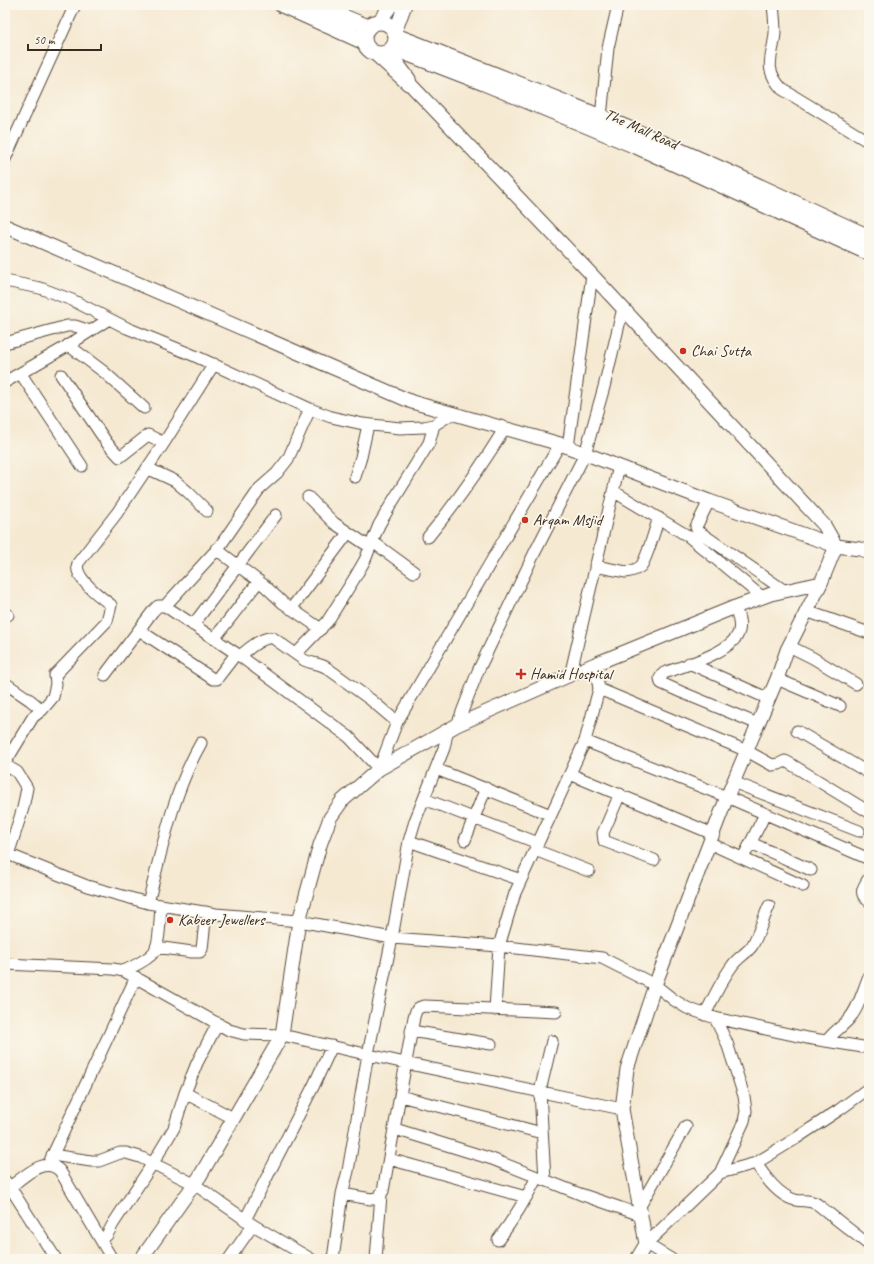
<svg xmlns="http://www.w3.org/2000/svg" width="874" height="1264" font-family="Caveat,sans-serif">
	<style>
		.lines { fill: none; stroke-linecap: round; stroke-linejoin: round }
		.minor-casing { stroke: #574739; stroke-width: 13 }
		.tertiary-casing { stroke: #574739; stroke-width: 15 }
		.secondary-casing { stroke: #574739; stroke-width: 17 }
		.minor { stroke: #fff; stroke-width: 11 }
		.tertiary { stroke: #fff; stroke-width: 13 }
		.secondary { stroke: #fff; stroke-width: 15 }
		.poi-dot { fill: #c8321e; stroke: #fbf7ec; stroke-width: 1.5 }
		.labels { text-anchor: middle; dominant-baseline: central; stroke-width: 3.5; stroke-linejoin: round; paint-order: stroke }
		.street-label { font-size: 16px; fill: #3b2a1e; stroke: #fbf7ec }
		.poi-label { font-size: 16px; fill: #3b2a1e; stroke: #fbf7ec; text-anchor: start }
	</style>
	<rect width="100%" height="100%" fill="#fbf7ec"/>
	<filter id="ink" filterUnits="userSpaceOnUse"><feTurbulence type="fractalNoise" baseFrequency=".025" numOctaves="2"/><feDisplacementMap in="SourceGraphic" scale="8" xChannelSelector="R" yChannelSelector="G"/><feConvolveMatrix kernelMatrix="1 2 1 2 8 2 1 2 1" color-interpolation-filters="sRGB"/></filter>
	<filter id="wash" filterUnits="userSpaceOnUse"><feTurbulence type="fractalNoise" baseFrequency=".012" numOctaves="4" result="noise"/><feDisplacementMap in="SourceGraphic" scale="16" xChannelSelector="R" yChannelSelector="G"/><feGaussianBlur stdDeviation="0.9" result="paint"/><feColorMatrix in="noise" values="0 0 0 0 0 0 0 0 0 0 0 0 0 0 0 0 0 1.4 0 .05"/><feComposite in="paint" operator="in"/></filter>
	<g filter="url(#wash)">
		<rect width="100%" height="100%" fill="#f5e9d2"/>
	</g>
	<g filter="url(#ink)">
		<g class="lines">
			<defs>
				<path id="minor" d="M 773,5 C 774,14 775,24 775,33 C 773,58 762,67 782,89 L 869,142
					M 601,117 L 608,48 L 618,5
					M 5,159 L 75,5
					M 5,281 L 40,288 L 72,300 L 127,328 L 195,356 L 310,409 L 331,417 L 363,424 L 400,428 L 424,427 L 434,425 L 453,413
					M 5,343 L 67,326 L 75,326 L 90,331
					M 68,345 L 104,372 L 144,408
					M 21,374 L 82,466
					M 61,375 L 107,443 L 120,457 L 148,435 L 164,443
					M 5,382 L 64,348 L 109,319
					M 568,447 L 592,275
					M 147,468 L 175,481 L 188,492 L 207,511
					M 355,477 L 361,457 L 368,425
					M 613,491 L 688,536 L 762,597
					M 308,497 L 334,523 L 370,547
					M 709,501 L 696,527 L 698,531 L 785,591
					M 428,537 C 457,502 481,467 505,428
					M 373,542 L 414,572
					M 216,549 L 265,586 L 283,603 L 321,629
					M 595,566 L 626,572 C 631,571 637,570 641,566 C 647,559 655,528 659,518
					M 165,606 L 220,546 L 260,488 L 277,473 L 288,459 L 310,409
					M 735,607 C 738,615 741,623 739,631 C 734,652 683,666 664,673 L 660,678 L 661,683 L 681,692 L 758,724
					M 291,609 L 348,533
					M 806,611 L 869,633
					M 5,613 L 8,615
					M 193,625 L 276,515
					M 139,630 L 213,679 L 217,679 L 219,676 L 236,654
					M 214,639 L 259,581
					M 789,646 L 813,658 L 856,684
					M 296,654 L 327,622 L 354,579 L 365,560 L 379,525 L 393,501 L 429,443 L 434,425
					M 240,656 C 247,650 263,636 273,638 L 304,660 C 312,664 320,663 327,668 L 371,700 L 397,722
					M 689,663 L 769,699
					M 105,675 L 153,611 L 158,606 L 165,606 L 240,656 L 349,737 L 379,769 L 397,722 L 560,444
					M 570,676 L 619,466
					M 777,679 L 840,706
					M 5,683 L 30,700 L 42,710
					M 599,689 L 747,751 L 772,765 L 779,764 L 785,761 L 789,763 L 869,812
					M 457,725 L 478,671 L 534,554 L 585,454 L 604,387 L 623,308
					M 797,731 L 869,773
					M 585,741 L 727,797 L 869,859
					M 5,763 L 33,717 L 42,710 L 53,697 L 56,684 L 55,675 L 107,621 L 111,605 C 101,597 73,578 78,563 L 117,513 L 162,446 L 214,364
					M 5,765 L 17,772 L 27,788 L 23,808 L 8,855 L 5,855
					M 436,769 L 551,815
					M 570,774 L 713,834
					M 733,782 L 859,831
					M 620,794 L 603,833 L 604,841 L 654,860
					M 424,799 L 538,843
					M 465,840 L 486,788
					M 409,841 L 521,880
					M 709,843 L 803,886
					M 751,843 L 811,870
					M 535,850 L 589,871
					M 5,853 L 87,886 L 148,903 L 216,914 L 299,921 L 392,938 L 499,946 L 602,958 L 655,985 L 674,1000 L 687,1008 L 715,1018 L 807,1038 L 869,1048
					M 743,858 L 765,814
					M 869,878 C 863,887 858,894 869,901
					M 148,903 C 162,849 173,792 201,743
					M 156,947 L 192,952 L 200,952 L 202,949 L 206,912
					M 5,964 L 113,969 L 124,971 L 229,1030 L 244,1034 L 282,1035 L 405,1063 L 622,1109
					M 124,971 C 133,966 147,961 154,952 C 160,944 160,916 161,905
					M 495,1010 L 499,946 L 515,893 L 585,741 L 599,689 L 595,664
					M 705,1015 C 713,998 721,981 732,966 C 737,958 746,954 752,946 C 759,934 763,919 769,906
					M 715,1018 L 727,1043 L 744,1096 L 746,1111 L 744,1121 L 720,1173
					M 411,1031 L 491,1044
					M 827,1041 C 833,1032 842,1027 849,1019 C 859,1008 863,990 869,976
					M 185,1093 L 233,1118
					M 400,1096 L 542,1133
					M 395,1129 L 492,1159 L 580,1194 L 641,1215
					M 52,1155 L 91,1161 L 99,1161 L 120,1153 L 126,1153 L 140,1157 L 194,1184 L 253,1225 L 311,1259
					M 389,1159 L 526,1197
					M 756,1163 C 764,1176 779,1196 795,1200 C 803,1202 808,1199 817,1204 L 869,1245
					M 48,1165 L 136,977
					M 545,1180 L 540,1091 L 552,1041
					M 5,1181 L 10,1187 L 56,1259
					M 10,1187 C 24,1177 45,1155 60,1171 L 112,1259
					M 342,1194 L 371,1199 L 377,1198 L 383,1191 L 414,1017 C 416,1010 417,1007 425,1006 L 556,1012
					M 640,1206 L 686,1126
					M 245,1220 L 314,1085 L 332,1046
					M 101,1240 L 107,1235 L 113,1224 L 153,1163 L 174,1128 L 185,1093 L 197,1063 L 218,1023
					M 498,1240 C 513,1220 526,1199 537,1177
					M 229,1259 L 253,1225
					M 333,1259 L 342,1194 L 348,1171 L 368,1054 L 392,938 L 409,841 L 415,821 L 444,748 L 448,729
					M 376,1259 L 381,1195
					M 671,1259 L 646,1244 L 720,1173 L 756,1163 L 795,1139 L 839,1110 L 869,1088"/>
				<path id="tertiary" d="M 378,22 L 392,5
					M 395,32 L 405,5
					M 374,53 L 408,84 L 410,84 L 409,79 L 389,52
					M 410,84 L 592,275 L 824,525 L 836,546
					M 5,226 L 412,402 L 560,444 L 709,501 L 836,546
					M 141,1259 L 200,1176 L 282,1035 L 299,921 L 320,845 L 330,818 L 342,801 L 379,769 L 457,725 L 595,664 L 735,607 L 771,594 L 821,583
					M 637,1259 L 646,1244 L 622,1109 L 627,1069 L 655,985 L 727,797 L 777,679 L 787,650 L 821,583 L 836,546 L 860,549 L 869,552"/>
				<path id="secondary" d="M 282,5 L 364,42
					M 315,5 L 368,27
					M364 38a16 16 0 1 1 32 0a16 16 0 1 1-32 0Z
					M 396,36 C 498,76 601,115 701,160 C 758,185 813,212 869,237
					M 393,48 L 484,83 L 638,147 L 869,253"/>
			</defs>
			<!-- minor casing -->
			<use href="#minor" class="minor-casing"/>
			<!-- tertiary casing -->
			<use href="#tertiary" class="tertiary-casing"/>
			<!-- secondary casing -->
			<use href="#secondary" class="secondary-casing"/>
			<!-- minor -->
			<use href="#minor" class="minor"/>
			<!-- tertiary -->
			<use href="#tertiary" class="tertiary"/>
			<!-- secondary -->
			<use href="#secondary" class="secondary"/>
		</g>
	</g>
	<!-- markers -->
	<g class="poi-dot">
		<circle cx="683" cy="351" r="4"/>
		<circle cx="525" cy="520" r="4"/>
		<path d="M519 668h4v4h4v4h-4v4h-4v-4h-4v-4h4z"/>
		<circle cx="170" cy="920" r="4"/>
	</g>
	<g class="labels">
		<!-- street labels -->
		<g class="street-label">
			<text transform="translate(641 129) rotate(24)">The Mall Road</text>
		</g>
		<!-- poi labels -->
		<g class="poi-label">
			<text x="691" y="351">Chai Sutta</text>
			<text x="533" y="520">Arqam Msjid</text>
			<text x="530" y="674">Hamid Hospital</text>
			<text x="178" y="920">Kabeer Jewellers</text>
		</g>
	</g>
	<!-- margin -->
	<rect width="874" height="1264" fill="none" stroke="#fbf7ec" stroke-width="20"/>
	<!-- scale -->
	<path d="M28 44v6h73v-6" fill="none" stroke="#3b2a1e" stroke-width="2"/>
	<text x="34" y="44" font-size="12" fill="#3b2a1e" stroke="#fbf7ec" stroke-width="3" paint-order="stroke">50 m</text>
</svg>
